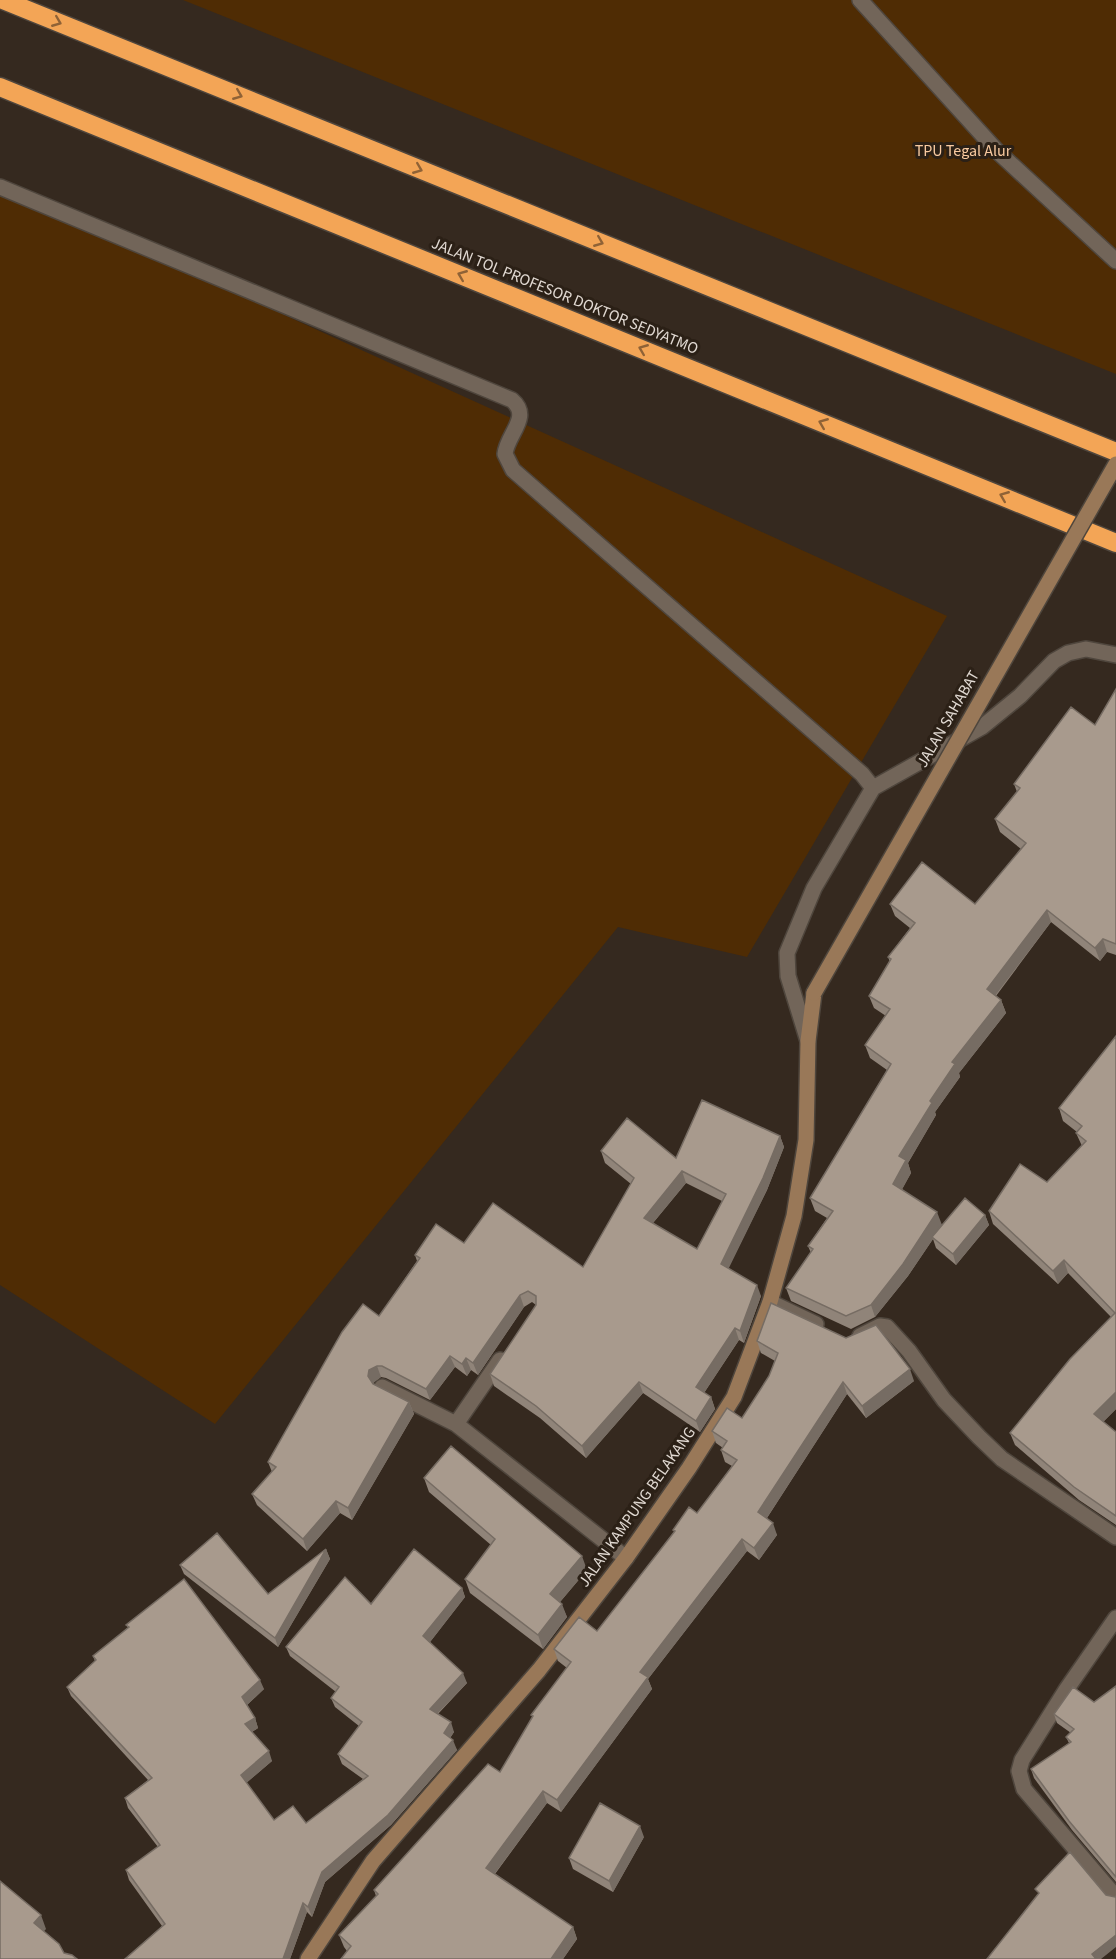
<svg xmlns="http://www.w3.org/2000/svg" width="1116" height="1959" font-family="'Source Sans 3',sans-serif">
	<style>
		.green { fill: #4f2c04 }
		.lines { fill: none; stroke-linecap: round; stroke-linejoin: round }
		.lane-casing { stroke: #4f463d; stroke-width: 18 }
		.street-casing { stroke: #4f463d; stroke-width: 18 }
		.secondary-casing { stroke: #4f463d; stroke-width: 18 }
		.highway-casing { stroke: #4f463d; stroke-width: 21 }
		.lane { stroke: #726559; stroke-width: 15 }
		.street { stroke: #726559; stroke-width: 15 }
		.secondary { stroke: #997858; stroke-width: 15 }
		.highway { stroke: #f3a556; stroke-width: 18 }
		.secondary-bridge-casing { stroke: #4f463d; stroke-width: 18; stroke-linecap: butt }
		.secondary-bridge { stroke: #997858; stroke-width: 15 }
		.wall { fill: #908479; fill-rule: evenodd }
		.shaded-wall { fill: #766c63 }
		.building { fill: #a89a8d; stroke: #766c63; stroke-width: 1.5; fill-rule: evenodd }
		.oneway { stroke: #8f6236 }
		.labels { text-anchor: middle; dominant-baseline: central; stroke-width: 6; stroke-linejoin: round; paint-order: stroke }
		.park-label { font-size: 16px; fill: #f9caa0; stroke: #2b2016 }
		.street-label { font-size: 16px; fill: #e1d9d2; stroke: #2b2016 }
	</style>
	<rect width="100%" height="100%" fill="#35291f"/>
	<!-- green -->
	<path class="green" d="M 183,0 L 1116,0 L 1116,374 Z
		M 0,186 L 947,616 L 747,957 L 618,927 L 215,1424 L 0,1285 Z"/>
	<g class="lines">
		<defs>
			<path id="lane" d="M 860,0 L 997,151 L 1116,261
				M 382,1387 L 456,1424 L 626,1558
				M 456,1424 L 500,1360"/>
			<path id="street" d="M 0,187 L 512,400 C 532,417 507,434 505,454 L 513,470 L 862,774 L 873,788 L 814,888 L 787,953 L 788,976 L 808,1041
				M 873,788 L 982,727 L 1020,696 L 1054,661 L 1068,653 L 1086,649 L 1116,655
				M 770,1302 L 816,1324
				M 860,1336 L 880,1326 L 887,1327 L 909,1351 L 944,1400 L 979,1437 L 1002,1459 L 1116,1537
				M 1116,1618 L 1066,1690 L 1022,1760 L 1019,1771 L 1024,1789 L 1116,1897"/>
			<path id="secondary" d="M 308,1959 L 373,1861 L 539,1670 L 626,1558 L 689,1468 L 734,1397 L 770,1302 L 794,1216 L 806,1140 L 808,1041 L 814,993"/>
			<path id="highway" d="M 3,0 L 1116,452
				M 0,87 L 1116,543"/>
		</defs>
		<!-- lane casing -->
		<use href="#lane" class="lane-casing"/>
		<!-- street casing -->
		<use href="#street" class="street-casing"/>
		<!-- secondary casing -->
		<use href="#secondary" class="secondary-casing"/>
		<!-- highway casing -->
		<use href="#highway" class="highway-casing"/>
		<!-- lane -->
		<use href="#lane" class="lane"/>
		<!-- street -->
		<use href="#street" class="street"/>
		<!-- secondary -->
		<use href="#secondary" class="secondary"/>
		<!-- highway -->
		<use href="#highway" class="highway"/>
		<defs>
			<path id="secondary-bridge" d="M 814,993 L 1116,464"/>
		</defs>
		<!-- secondary-bridge casing -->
		<use href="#secondary-bridge" class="secondary-bridge-casing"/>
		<!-- secondary-bridge -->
		<use href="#secondary-bridge" class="secondary-bridge"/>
	</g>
	<!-- wall -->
	<path class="wall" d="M 1116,689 L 1116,955 L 1107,952 L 1100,961 L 1051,922 L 996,996 L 1001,1000 L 1006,1013 L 959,1073 L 960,1077 L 935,1112 L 936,1115 L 908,1163 L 911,1173 L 902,1189 L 942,1225 L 985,1215 L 989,1225 L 956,1265 L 936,1248 L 933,1239 L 908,1276 L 875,1317 L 851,1329 L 791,1301 L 786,1288 L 811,1253 L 808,1246 L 827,1218 L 815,1211 L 810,1198 L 887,1070 L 870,1058 L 865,1045 L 886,1016 L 874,1008 L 869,996 L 890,962 L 888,957 L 910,928 L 895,916 L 890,904 L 975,904 L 1021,849 L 1000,832 L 995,819 L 1017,792 L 1014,784 L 1095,725 Z
		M 1116,1036 L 1116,1409 L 1103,1422 L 1116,1432 L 1116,1525 L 1079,1500 L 1015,1445 L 1010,1433 L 1111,1317 L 1068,1273 L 1058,1284 L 993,1224 L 989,1211 L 1047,1182 L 1082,1146 L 1076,1133 L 1077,1132 L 1063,1121 L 1059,1108 Z
		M 780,1136 L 784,1147 L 767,1190 L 728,1268 L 761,1296 L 744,1343 L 739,1340 L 704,1393 L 711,1397 L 715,1409 L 700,1432 L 643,1393 L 586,1458 L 540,1418 L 494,1386 L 490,1374 L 536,1305 L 532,1302 L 524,1307 L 478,1375 L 471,1370 L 467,1376 L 455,1367 L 430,1400 L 386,1378 L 381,1377 L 374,1382 L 373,1384 L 409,1402 L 414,1414 L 352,1520 L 340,1513 L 307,1551 L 257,1505 L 252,1494 L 272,1472 L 268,1462 L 379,1316 L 417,1261 L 415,1255 L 464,1243 L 583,1267 L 631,1184 L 605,1163 L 601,1151 L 676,1158 ZM 686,1183 L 722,1201 L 697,1249 L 653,1223 Z
		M 757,1341 L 914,1381 L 866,1418 L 847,1394 L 767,1518 L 777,1535 L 759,1560 L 747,1551 L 648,1679 L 652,1689 L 561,1812 L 547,1803 L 495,1874 L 573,1927 L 577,1939 L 563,1959 L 341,1959 L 347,1951 L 344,1947 L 339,1935 L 376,1896 L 374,1890 L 500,1772 L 533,1718 L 531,1715 L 567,1668 L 558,1661 L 554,1649 L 597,1631 L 674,1532 L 673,1530 L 697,1513 L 732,1466 L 725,1462 L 721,1450 L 723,1448 L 716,1443 L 712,1431 L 742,1418 L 769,1376 L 775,1361 L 761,1353 Z
		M 424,1478 L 587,1570 L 560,1602 L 567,1617 L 543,1649 L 470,1593 L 465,1579 L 491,1545 L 429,1492 Z
		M 326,1549 L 330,1559 L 278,1647 L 184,1574 L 180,1565 L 268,1594 Z
		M 462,1588 L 465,1597 L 430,1642 L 467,1683 L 438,1714 L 454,1732 L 450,1738 L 457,1750 L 391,1825 L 325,1882 L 312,1917 L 307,1912 L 290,1959 L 125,1959 L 162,1926 L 129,1880 L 126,1870 L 158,1847 L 128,1808 L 125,1798 L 148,1780 L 71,1696 L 67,1687 L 95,1661 L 93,1656 L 128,1628 L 126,1625 L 264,1689 L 247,1705 L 255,1718 L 258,1728 L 252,1732 L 272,1761 L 246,1783 L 274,1820 L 306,1823 L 363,1779 L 342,1764 L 338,1754 L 359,1726 L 335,1707 L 331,1698 L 336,1692 L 290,1656 L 286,1647 L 371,1604 Z
		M 1116,1686 L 1116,1882 L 1072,1830 L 1034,1778 L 1031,1769 L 1069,1743 L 1066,1737 L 1071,1733 L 1057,1723 L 1054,1714 L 1094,1702 Z
		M 644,1837 L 613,1892 L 573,1869 L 569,1858 Z"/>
	<!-- shaded-wall -->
	<path class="shaded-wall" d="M 1047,910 L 1051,922 L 991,1001 L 987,989 Z
		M 1103,939 L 1107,952 L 1100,961 L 1095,948 Z
		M 1001,1000 L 1006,1013 L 959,1073 L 960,1077 L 935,1112 L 936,1115 L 908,1163 L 911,1173 L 898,1197 L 893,1184 L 899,1156 L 952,1062 Z
		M 780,1136 L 784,1147 L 767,1190 L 725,1276 L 721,1264 Z
		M 682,1171 L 686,1183 L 648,1229 L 644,1218 Z
		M 937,1212 L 942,1225 L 932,1237 L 933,1239 L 908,1276 L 875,1317 L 871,1305 Z
		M 985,1215 L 989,1225 L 956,1265 L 953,1254 Z
		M 1064,1260 L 1068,1273 L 1058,1284 L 1053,1271 Z
		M 757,1285 L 761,1296 L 744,1343 L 740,1331 Z
		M 520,1295 L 524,1307 L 478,1375 L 473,1363 Z
		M 735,1328 L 739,1340 L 700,1399 L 696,1387 Z
		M 450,1356 L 455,1367 L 430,1400 L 426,1389 Z
		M 466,1358 L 471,1370 L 467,1376 L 462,1364 Z
		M 377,1366 L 381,1377 L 374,1382 L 372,1388 L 368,1376 L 369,1370 Z
		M 910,1369 L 914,1381 L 866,1418 L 862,1406 Z
		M 639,1382 L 643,1393 L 586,1458 L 582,1446 Z
		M 843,1382 L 847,1394 L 763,1524 L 758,1512 Z
		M 1116,1392 L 1116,1409 L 1098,1427 L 1094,1414 Z
		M 711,1397 L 715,1409 L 700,1432 L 696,1421 Z
		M 409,1402 L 414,1414 L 352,1520 L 348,1508 Z
		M 336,1501 L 340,1513 L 307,1551 L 303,1539 Z
		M 773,1523 L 777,1535 L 759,1560 L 754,1548 Z
		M 742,1539 L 747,1551 L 648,1679 L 652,1689 L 561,1812 L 557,1800 L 640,1672 Z
		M 326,1549 L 330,1559 L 278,1647 L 275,1638 Z
		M 582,1556 L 587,1570 L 555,1608 L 550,1594 Z
		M 462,1588 L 465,1597 L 427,1646 L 423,1636 Z
		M 562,1604 L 567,1617 L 543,1649 L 538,1635 Z
		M 463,1673 L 467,1683 L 433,1718 L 430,1709 Z
		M 260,1680 L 264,1689 L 245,1707 L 242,1697 Z
		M 255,1718 L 258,1728 L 249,1734 L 245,1724 Z
		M 451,1722 L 454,1732 L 447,1743 L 444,1733 Z
		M 453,1740 L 457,1750 L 391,1825 L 325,1882 L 312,1917 L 308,1907 L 322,1872 Z
		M 269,1751 L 272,1761 L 244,1785 L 241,1775 Z
		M 543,1791 L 547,1803 L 490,1880 L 486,1868 Z
		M 640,1826 L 644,1837 L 613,1892 L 609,1881 Z
		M 303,1903 L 307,1912 L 290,1959 L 283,1959 Z
		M 41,1915 L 46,1929 L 39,1937 L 34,1923 Z
		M 573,1927 L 577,1939 L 563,1959 L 551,1959 Z
		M 1116,1935 L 1116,1947 L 1101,1959 L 1094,1959 L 1092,1954 Z"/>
	<!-- building -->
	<path class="building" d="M 1116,689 L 1116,944 L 1103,939 L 1095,948 L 1047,910 L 987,989 L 1001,1000 L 952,1062 L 955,1064 L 930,1101 L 932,1103 L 899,1156 L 906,1160 L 893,1184 L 937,1212 L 903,1264 L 871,1305 L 846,1316 L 786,1288 L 813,1249 L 808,1246 L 833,1211 L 810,1198 L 891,1064 L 865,1045 L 890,1009 L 869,996 L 891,959 L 888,957 L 915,923 L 890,904 L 922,862 L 975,904 L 1026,843 L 995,819 L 1020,788 L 1014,784 L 1071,707 L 1095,725 Z
		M 1116,1036 L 1116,1392 L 1094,1414 L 1116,1432 L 1116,1516 L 1074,1487 L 1010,1433 L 1070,1359 L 1115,1313 L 1064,1260 L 1053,1271 L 989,1211 L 1020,1164 L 1047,1182 L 1086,1141 L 1076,1133 L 1082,1126 L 1059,1108 Z
		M 702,1100 L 780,1136 L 763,1178 L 721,1264 L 757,1285 L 740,1331 L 735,1328 L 696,1387 L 711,1397 L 696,1421 L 639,1382 L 582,1446 L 536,1406 L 490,1374 L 536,1305 L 536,1296 L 528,1291 L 520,1295 L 473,1363 L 466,1358 L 462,1364 L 450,1356 L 426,1389 L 382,1366 L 377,1366 L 369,1370 L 368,1376 L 373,1384 L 409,1402 L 348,1508 L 336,1501 L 303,1539 L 252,1494 L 276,1467 L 268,1462 L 342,1332 L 363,1304 L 379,1316 L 420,1258 L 415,1255 L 436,1224 L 464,1243 L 493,1203 L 583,1267 L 634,1178 L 601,1151 L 627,1118 L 676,1158 ZM 682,1171 L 726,1194 L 697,1249 L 644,1218 Z
		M 965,1198 L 985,1215 L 953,1254 L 932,1237 Z
		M 771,1303 L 846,1338 L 876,1325 L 910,1369 L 862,1406 L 843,1382 L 758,1512 L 773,1523 L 754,1548 L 742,1539 L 640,1672 L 648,1677 L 557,1800 L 543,1791 L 486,1868 L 573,1927 L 551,1959 L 341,1959 L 351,1946 L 339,1935 L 378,1894 L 374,1890 L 488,1764 L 500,1772 L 533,1716 L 531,1715 L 571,1662 L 554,1649 L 579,1617 L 597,1631 L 675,1531 L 673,1530 L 689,1507 L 697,1513 L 737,1460 L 721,1450 L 727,1441 L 712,1431 L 727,1408 L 742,1418 L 769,1376 L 778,1353 L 757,1341 Z
		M 451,1446 L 582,1556 L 550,1594 L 562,1604 L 538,1635 L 465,1579 L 495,1539 L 424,1478 Z
		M 217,1533 L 268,1594 L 326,1549 L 275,1638 L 180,1565 Z
		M 414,1549 L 462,1588 L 423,1636 L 463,1673 L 430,1709 L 451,1722 L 444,1733 L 453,1740 L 388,1815 L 322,1872 L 308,1907 L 303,1903 L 283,1959 L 125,1959 L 165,1924 L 126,1870 L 160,1845 L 125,1798 L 152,1778 L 67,1687 L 96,1660 L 93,1656 L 129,1627 L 126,1625 L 184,1579 L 260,1680 L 242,1697 L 255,1718 L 245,1724 L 269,1751 L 241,1775 L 274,1820 L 293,1806 L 306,1823 L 368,1776 L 338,1754 L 362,1722 L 331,1698 L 339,1687 L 286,1647 L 345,1577 L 371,1604 Z
		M 1116,1686 L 1116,1877 L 1069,1821 L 1031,1769 L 1071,1742 L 1066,1737 L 1074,1729 L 1054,1714 L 1073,1687 L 1094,1702 Z
		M 600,1803 L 640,1826 L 609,1881 L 569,1858 Z
		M 1070,1852 L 1106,1895 L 1115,1897 L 1116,1896 L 1116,1935 L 1092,1954 L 1096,1959 L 987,1959 L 1039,1893 L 1035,1889 Z
		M 0,1881 L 41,1915 L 34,1923 L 59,1944 L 64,1953 L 72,1955 L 77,1959 L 0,1959 Z"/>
	<!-- one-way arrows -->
	<defs><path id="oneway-chevron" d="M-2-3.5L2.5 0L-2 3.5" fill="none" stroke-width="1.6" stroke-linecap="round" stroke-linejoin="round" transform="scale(1.5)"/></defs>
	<g class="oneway">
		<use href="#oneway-chevron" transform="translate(57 22) rotate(22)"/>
		<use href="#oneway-chevron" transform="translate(238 95) rotate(22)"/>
		<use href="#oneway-chevron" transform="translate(418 169) rotate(22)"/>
		<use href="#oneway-chevron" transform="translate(599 242) rotate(22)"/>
		<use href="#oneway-chevron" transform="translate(462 275) rotate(-158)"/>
		<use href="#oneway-chevron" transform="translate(643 349) rotate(-158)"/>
		<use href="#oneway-chevron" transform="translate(823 423) rotate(-158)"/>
		<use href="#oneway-chevron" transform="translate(1004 496) rotate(-158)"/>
	</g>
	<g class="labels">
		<!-- park labels -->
		<g class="park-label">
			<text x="963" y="151">TPU Tegal Alur</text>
		</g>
		<!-- street labels -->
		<g class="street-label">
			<text transform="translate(565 296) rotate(22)">JALAN TOL PROFESOR DOKTOR SEDYATMO</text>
			<text transform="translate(948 719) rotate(-60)">JALAN SAHABAT</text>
			<text transform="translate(637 1507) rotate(-55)">JALAN KAMPUNG BELAKANG</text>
		</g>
	</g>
</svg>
